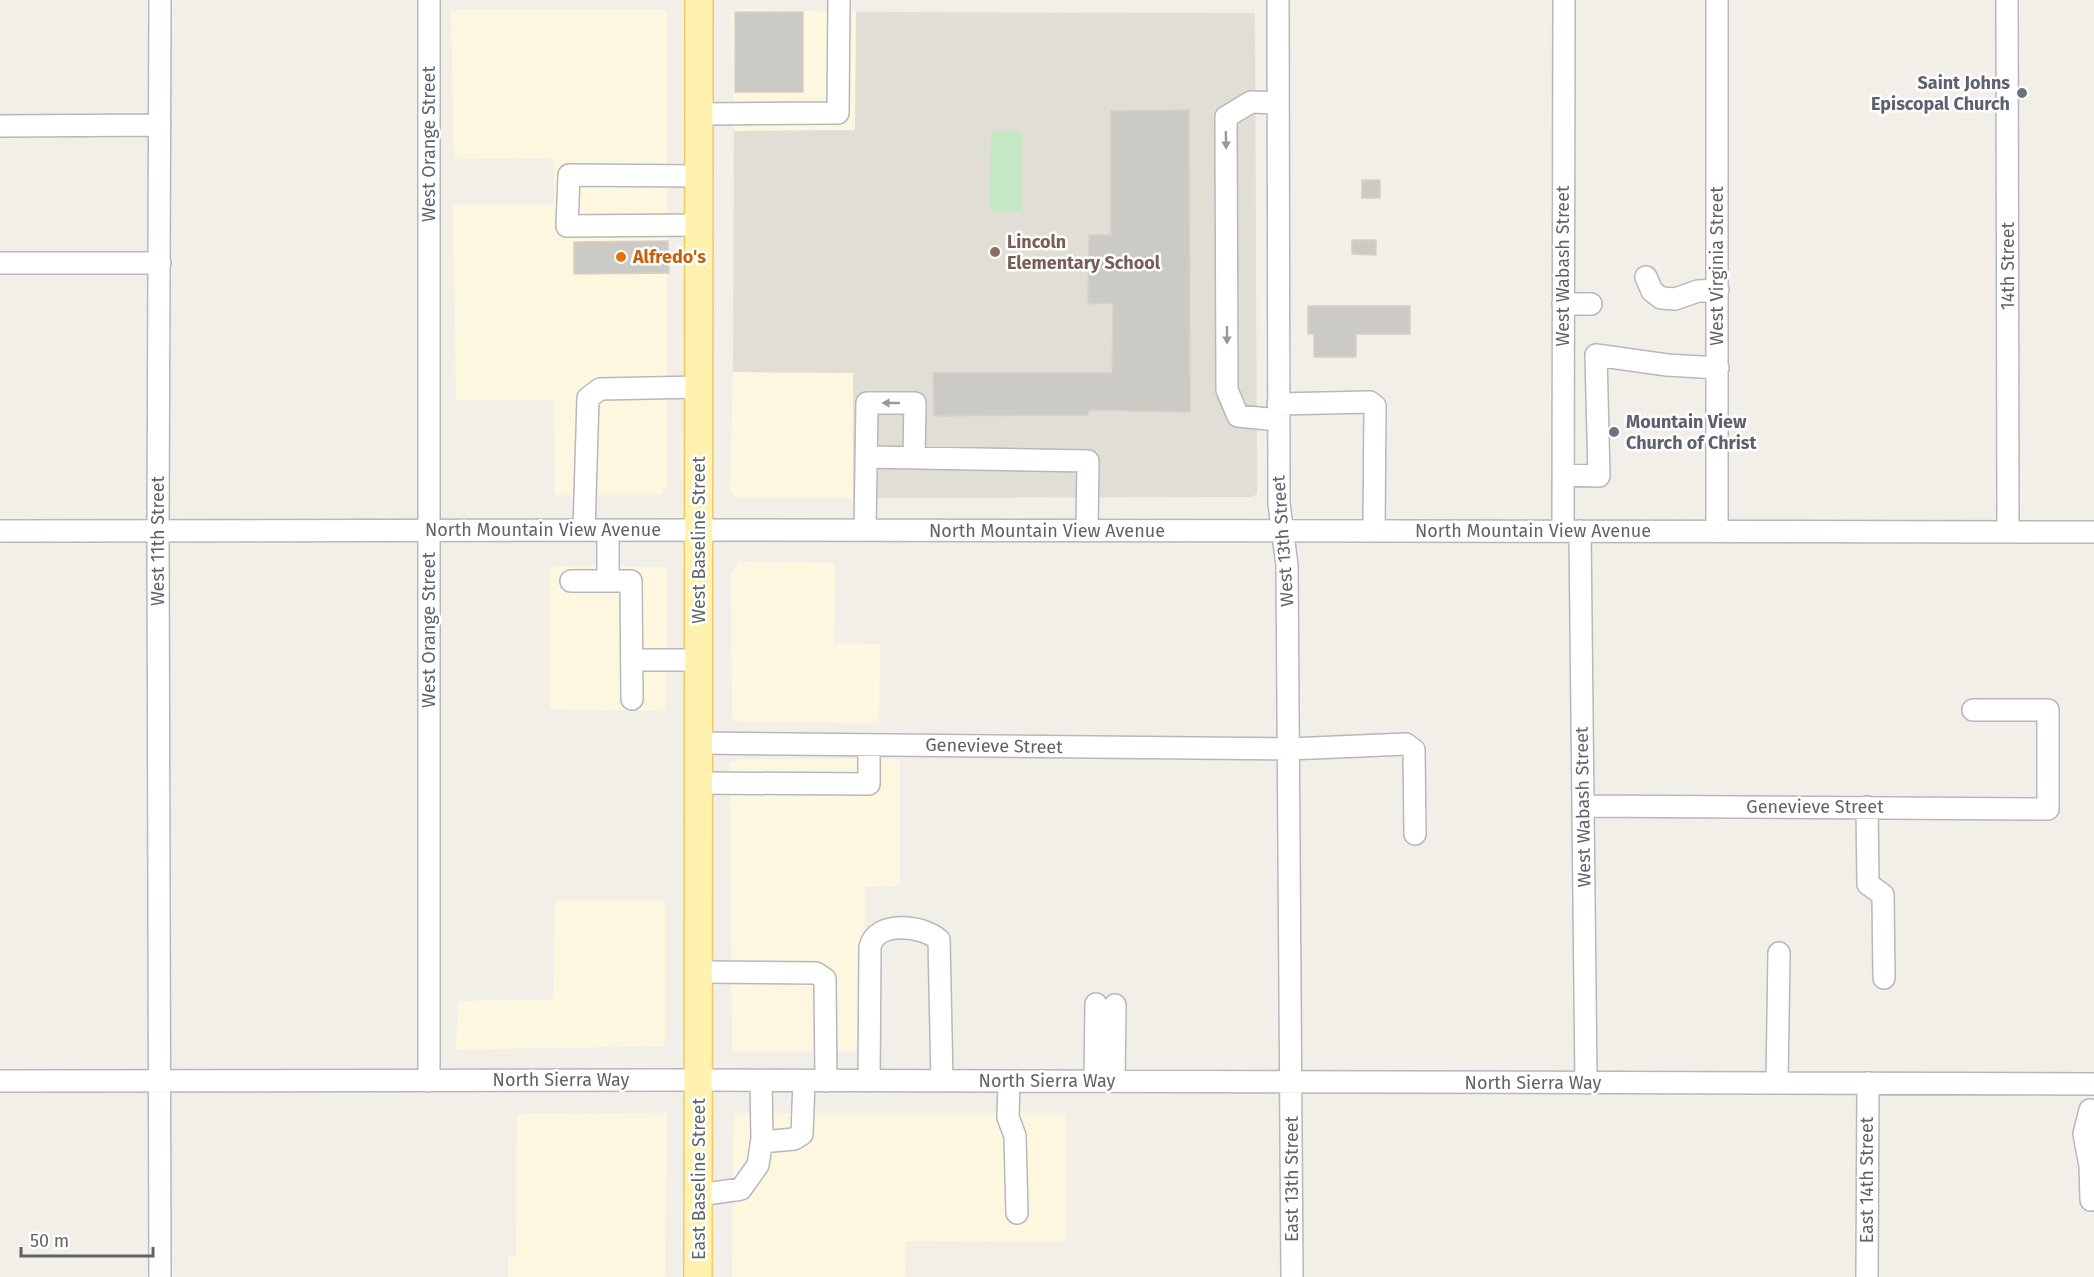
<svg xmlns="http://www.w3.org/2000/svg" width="2094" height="1277" font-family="'Fira Sans',sans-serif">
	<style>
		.commercial { fill: #fef7e0 }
		.education { fill: #e1ded6 }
		.green { fill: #c5e8c5 }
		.building { fill: #cccac5; stroke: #d6d1c6; stroke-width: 1.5 }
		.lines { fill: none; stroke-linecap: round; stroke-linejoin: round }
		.minor-casing { stroke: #b5b8bc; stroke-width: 24 }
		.major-casing { stroke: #f2c960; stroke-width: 30 }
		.minor { stroke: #fff; stroke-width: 21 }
		.major { stroke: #fff2af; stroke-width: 27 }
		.oneway { fill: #979a9d }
		.worship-dot { fill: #6b7280; stroke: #fff; stroke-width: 2 }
		.education-dot { fill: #8d6e63; stroke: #fff; stroke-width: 2 }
		.food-dot { fill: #e8710a; stroke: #fff; stroke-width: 2 }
		.labels { text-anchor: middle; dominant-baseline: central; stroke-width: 5; stroke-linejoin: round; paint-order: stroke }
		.worship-label { font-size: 18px; font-weight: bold; fill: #5b616d; stroke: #fff; text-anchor: end }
		.street-label { font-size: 18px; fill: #5f6368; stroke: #fff }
		.education-label { font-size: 18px; font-weight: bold; fill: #785e54; stroke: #fff; text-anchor: start }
		.food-label { font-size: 18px; font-weight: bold; fill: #c56008; stroke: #fff; text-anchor: start }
	</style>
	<rect width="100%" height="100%" fill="#f1efe8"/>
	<!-- commercial -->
	<path class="commercial" d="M 736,9 L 856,12 L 855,130 L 734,131 L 732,12 Z
		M 451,10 L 667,10 L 667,485 L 661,495 L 555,495 L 554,400 L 456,400 L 453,205 L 554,205 L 554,158 L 454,159 Z
		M 733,372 L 853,373 L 853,498 L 736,498 L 730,490 Z
		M 739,562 L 835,563 L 834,643 L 880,644 L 879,723 L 736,722 L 732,718 L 731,574 Z
		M 550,566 L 667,567 L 666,711 L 550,709 Z
		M 738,759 L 900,759 L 900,886 L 865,887 L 864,1051 L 732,1051 L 730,763 Z
		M 555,901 L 665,901 L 665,1046 L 456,1050 L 458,1001 L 553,999 Z
		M 667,1113 L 665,1277 L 508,1277 L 508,1257 L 516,1256 L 517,1114 Z
		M 734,1113 L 1066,1113 L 1066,1242 L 906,1241 L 905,1277 L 732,1277 Z"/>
	<!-- education -->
	<path class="education" d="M 856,12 L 1255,13 L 1257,494 L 1252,497 L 853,498 L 853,373 L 733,372 L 734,131 L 855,130 Z"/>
	<!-- green -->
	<path class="green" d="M 991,131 L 1021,131 L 1021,212 L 990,212 Z"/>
	<!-- building -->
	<path class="building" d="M 735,12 L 803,12 L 803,92 L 735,92 Z
		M 1189,110 L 1190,412 L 1088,410 L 1088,415 L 934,416 L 933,373 L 1112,373 L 1113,303 L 1088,304 L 1089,235 L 1111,235 L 1111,111 Z
		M 1362,180 L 1380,180 L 1380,198 L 1362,198 Z
		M 1352,240 L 1376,240 L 1376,255 L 1352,254 Z
		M 668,241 L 669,273 L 574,274 L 574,242 Z
		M 1308,306 L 1410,306 L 1410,334 L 1356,334 L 1356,357 L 1314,357 L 1314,334 L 1308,334 Z"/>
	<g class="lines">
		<defs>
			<path id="minor" d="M 429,0 L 429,1081
				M 1278,0 L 1279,504 L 1287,565 L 1292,1277
				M 2007,0 L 2008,532
				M 1278,103 L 1251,102 L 1226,117 L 1227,390 L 1238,416 L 1278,420
				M 699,114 L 838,113 L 839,0
				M 0,126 L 160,125
				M 699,176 L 569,175 L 567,226 L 699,225
				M 0,263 L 160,263
				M 1646,277 L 1652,291 L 1661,298 L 1675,299 L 1698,291 L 1718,290
				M 1563,304 L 1591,304
				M 1278,404 L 1370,402 L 1375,406 L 1374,531
				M 866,457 L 1088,461 L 1087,531
				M 1564,475 L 1599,476 L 1596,355 L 1667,365 L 1718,368
				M 584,530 L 588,398 L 600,389 L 699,387
				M 608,530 L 608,581 L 631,581 L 632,699
				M 865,530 L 867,403 L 915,403 L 914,458
				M 0,531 L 739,530 L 2094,532
				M 1563,531 L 1564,0
				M 1580,531 L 1586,1083
				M 1717,531 L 1717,0
				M 571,581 L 608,581
				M 632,660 L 699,660
				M 699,743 L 1289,749 L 1406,744 L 1414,750 L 1415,834
				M 699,783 L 869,784 L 869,745
				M 1583,806 L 2048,809 L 2048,710 L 1973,710
				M 1867,807 L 1868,884 L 1883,895 L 1884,978
				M 699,972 L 816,973 L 825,979 L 826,1081
				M 0,1081 L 699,1080 L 2094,1084
				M 869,1081 L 870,947 C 876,920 923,925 939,940 L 942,1081
				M 1009,1081 L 1008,1117 L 1015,1136 L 1017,1213
				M 1095,1081 L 1096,1004
				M 1114,1081 L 1115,1005
				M 1777,1083 L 1779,953
				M 2090,1110 L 2084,1134 L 2090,1166
				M 762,1142 L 794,1139 L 802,1134 L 804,1081
				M 699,1195 L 741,1189 L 758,1165 L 762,1138 L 761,1081
				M 2091,1200 L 2090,1166 L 2093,1154
				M 160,1277 L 158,530 L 160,0
				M 1867,1277 L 1868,1083"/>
			<path id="major" d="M 698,1277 L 699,0"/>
		</defs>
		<!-- minor casing -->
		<use href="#minor" class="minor-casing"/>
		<!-- major casing -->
		<use href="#major" class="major-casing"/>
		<!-- minor -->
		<use href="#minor" class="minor"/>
		<!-- major -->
		<use href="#major" class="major"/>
	</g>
	<!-- one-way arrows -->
	<defs><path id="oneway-solid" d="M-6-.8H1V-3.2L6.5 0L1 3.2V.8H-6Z" transform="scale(1.5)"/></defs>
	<g class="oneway">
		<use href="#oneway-solid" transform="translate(1226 140) rotate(89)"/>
		<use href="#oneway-solid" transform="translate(1227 335) rotate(90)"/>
		<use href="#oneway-solid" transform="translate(891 403) rotate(-180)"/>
	</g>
	<!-- markers -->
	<g class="worship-dot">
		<circle cx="2022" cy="93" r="6"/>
		<circle cx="1614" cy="432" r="6"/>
	</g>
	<circle class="education-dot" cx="995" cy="252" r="6"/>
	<circle class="food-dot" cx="621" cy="257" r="6"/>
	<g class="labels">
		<!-- worship labels -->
		<g class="worship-label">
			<text x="2010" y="83">Saint Johns<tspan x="2010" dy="21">Episcopal Church</tspan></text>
			<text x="1626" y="422" text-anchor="start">Mountain View<tspan x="1626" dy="21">Church of Christ</tspan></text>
		</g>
		<!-- street labels -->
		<g class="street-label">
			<text transform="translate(429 144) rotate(-90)">West Orange Street</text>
			<text transform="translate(1563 266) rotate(-90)">West Wabash Street</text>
			<text transform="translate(1717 266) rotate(-90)">West Virginia Street</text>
			<text transform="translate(2008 266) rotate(-90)">14th Street</text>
			<text x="543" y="530">North Mountain View Avenue</text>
			<text x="1047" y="531">North Mountain View Avenue</text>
			<text x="1533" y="531">North Mountain View Avenue</text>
			<text transform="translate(699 540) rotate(-90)">West Baseline Street</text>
			<text transform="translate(158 541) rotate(-90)">West 11th Street</text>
			<text transform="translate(1283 541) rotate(-94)">West 13th Street</text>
			<text transform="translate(429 630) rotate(-90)">West Orange Street</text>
			<text transform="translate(994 746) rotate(1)">Genevieve Street</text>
			<text transform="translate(1583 807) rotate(-91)">West Wabash Street</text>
			<text x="1815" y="807">Genevieve Street</text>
			<text x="561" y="1080">North Sierra Way</text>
			<text x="1047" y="1081">North Sierra Way</text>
			<text x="1533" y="1083">North Sierra Way</text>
			<text transform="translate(699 1179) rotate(-90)">East Baseline Street</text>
			<text transform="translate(1292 1179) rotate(-90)">East 13th Street</text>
			<text transform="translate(1867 1180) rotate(-90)">East 14th Street</text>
		</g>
		<!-- education labels -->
		<g class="education-label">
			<text x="1007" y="242">Lincoln<tspan x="1007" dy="21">Elementary School</tspan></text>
		</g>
		<!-- food labels -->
		<g class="food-label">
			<text x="633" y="257">Alfredo's</text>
		</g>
	</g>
	<!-- scale -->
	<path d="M21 1247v9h132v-9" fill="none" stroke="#5f6368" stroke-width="3"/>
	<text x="30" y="1247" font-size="18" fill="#5f6368" stroke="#ffffff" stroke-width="4.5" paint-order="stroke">50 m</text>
</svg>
